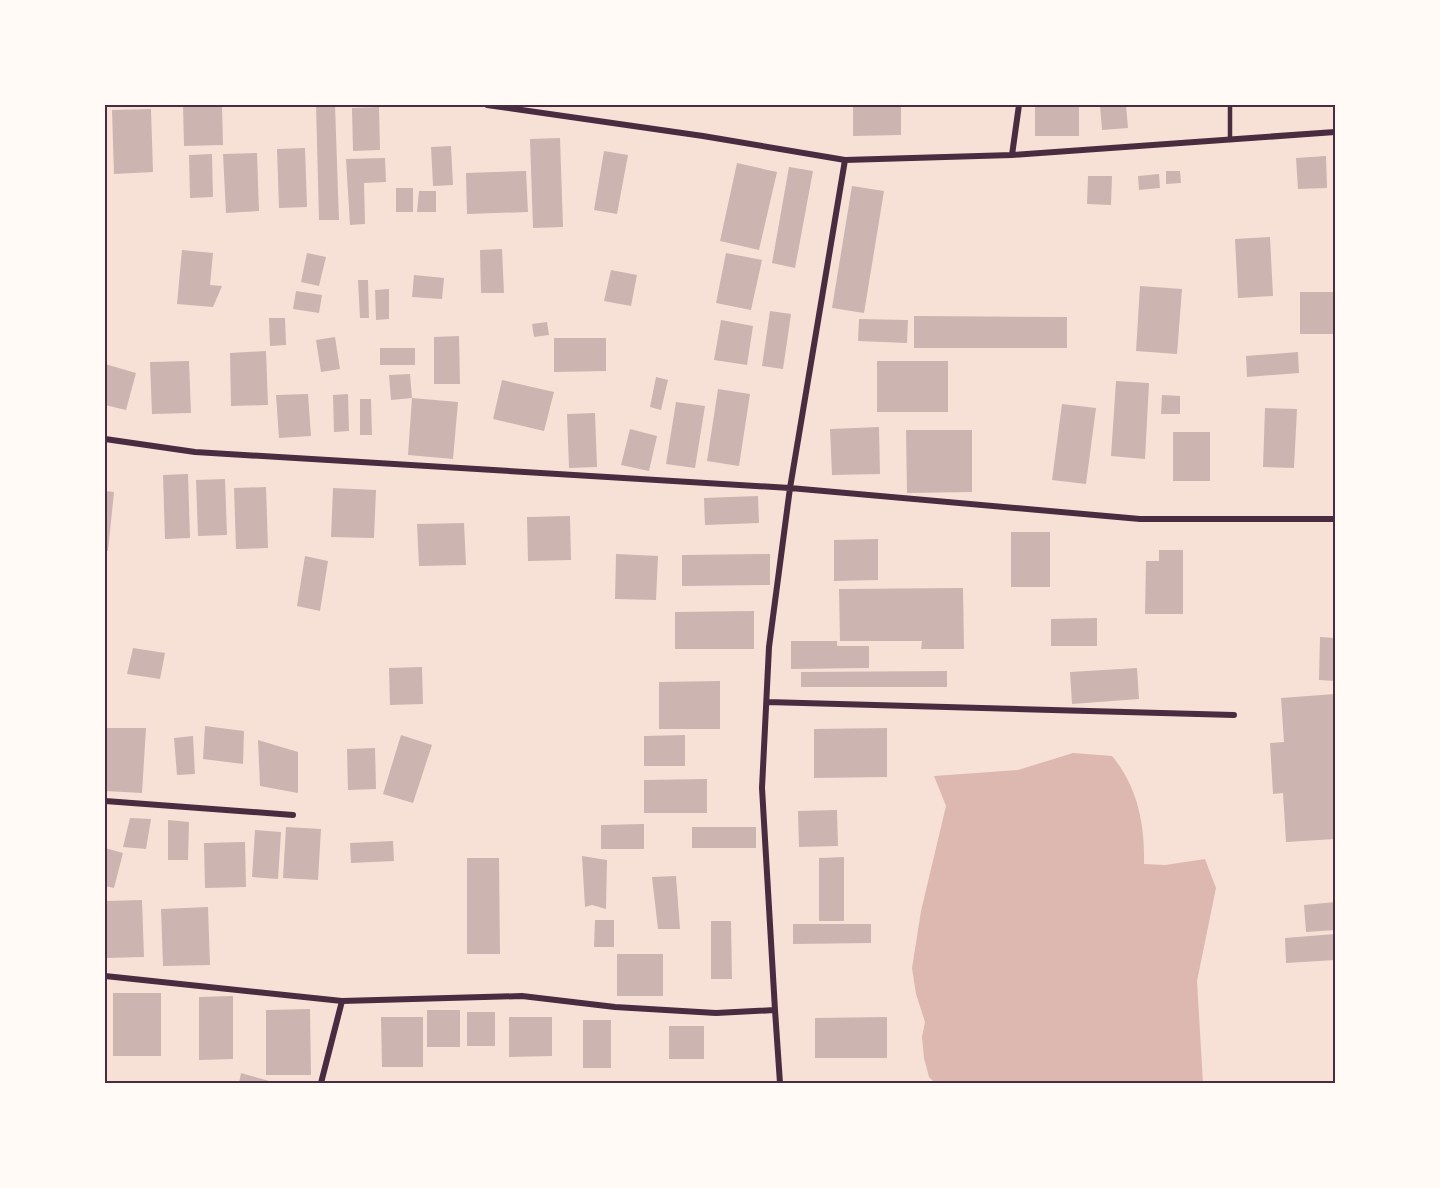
<svg xmlns="http://www.w3.org/2000/svg" width="1440" height="1188" font-family="Montserrat,sans-serif">
	<style>
		.water { fill: #dcb8b0 }
		.building { fill: #ccb4b1 }
		.lines { fill: none; stroke-linecap: round; stroke-linejoin: round }
		.service { stroke: #4a2c40; stroke-width: 4.5 }
		.minor { stroke: #4a2c40; stroke-width: 6 }
		.neatline { fill: none; stroke: #4a2c40; stroke-width: 2 }
	</style>
	<rect width="100%" height="100%" fill="#f7e1d7"/>
	<!-- water -->
	<path class="water" d="M 1073,753 L 1112,756 C 1138,787 1145,826 1144,864 L 1165,865 L 1205,859 L 1216,888 L 1197,981 L 1203,1083 L 935,1083 L 929,1077 L 924,1058 L 922,1037 L 925,1022 L 916,994 L 912,968 L 921,911 L 946,806 L 934,776 L 1018,770 Z"/>
	<!-- building -->
	<path class="building" d="M 183,105 L 222,105 L 223,145 L 184,146 Z
		M 316,105 L 335,105 L 339,220 L 319,220 Z
		M 853,105 L 901,105 L 901,135 L 853,136 Z
		M 1079,105 L 1079,136 L 1035,136 L 1035,106 Z
		M 1100,105 L 1126,105 L 1128,128 L 1102,130 Z
		M 379,107 L 380,150 L 353,151 L 352,108 Z
		M 151,109 L 153,172 L 114,174 L 112,110 Z
		M 560,138 L 563,227 L 533,228 L 530,139 Z
		M 451,146 L 453,185 L 433,186 L 431,147 Z
		M 305,148 L 307,207 L 279,208 L 277,149 Z
		M 604,151 L 628,155 L 617,214 L 594,210 Z
		M 257,153 L 259,211 L 226,213 L 223,154 Z
		M 212,154 L 213,197 L 190,198 L 189,155 Z
		M 1326,156 L 1327,188 L 1298,189 L 1296,158 Z
		M 385,158 L 386,182 L 364,183 L 365,224 L 350,225 L 346,159 Z
		M 737,163 L 777,172 L 759,250 L 720,241 Z
		M 789,167 L 813,171 L 795,268 L 772,263 Z
		M 526,171 L 528,212 L 467,214 L 466,173 Z
		M 1166,171 L 1180,171 L 1181,183 L 1166,184 Z
		M 1159,174 L 1160,188 L 1139,190 L 1138,176 Z
		M 1088,176 L 1112,176 L 1111,205 L 1087,204 Z
		M 852,186 L 884,191 L 864,313 L 832,308 Z
		M 396,188 L 413,188 L 413,212 L 396,212 Z
		M 419,191 L 436,191 L 436,212 L 417,212 Z
		M 1270,237 L 1273,296 L 1238,298 L 1235,239 Z
		M 502,249 L 504,293 L 481,293 L 480,250 Z
		M 182,250 L 213,253 L 210,285 L 222,286 L 213,307 L 177,304 Z
		M 307,253 L 326,257 L 319,286 L 301,282 Z
		M 726,253 L 762,260 L 751,310 L 716,303 Z
		M 611,270 L 637,275 L 631,306 L 604,301 Z
		M 414,275 L 444,278 L 442,299 L 412,297 Z
		M 358,280 L 368,280 L 369,318 L 360,318 Z
		M 1140,286 L 1182,289 L 1177,354 L 1136,351 Z
		M 389,289 L 389,319 L 376,320 L 375,290 Z
		M 296,291 L 322,295 L 319,313 L 293,309 Z
		M 1300,292 L 1334,292 L 1334,334 L 1300,334 Z
		M 770,311 L 791,314 L 783,369 L 762,366 Z
		M 914,316 L 1067,317 L 1067,348 L 914,348 Z
		M 269,318 L 285,318 L 286,345 L 270,346 Z
		M 859,319 L 908,320 L 907,343 L 858,341 Z
		M 721,320 L 753,326 L 747,365 L 714,360 Z
		M 547,322 L 549,335 L 534,337 L 532,324 Z
		M 459,336 L 460,384 L 434,384 L 434,337 Z
		M 335,337 L 340,369 L 321,372 L 316,340 Z
		M 554,338 L 606,338 L 606,371 L 554,372 Z
		M 380,348 L 415,348 L 415,365 L 380,365 Z
		M 266,351 L 268,405 L 231,406 L 230,353 Z
		M 1298,352 L 1299,373 L 1247,377 L 1246,356 Z
		M 189,361 L 191,413 L 152,414 L 150,362 Z
		M 877,361 L 948,361 L 948,412 L 877,412 Z
		M 105,364 L 136,373 L 126,410 L 105,405 Z
		M 410,374 L 412,398 L 458,402 L 453,459 L 408,455 L 412,398 L 391,400 L 389,375 Z
		M 656,377 L 668,380 L 661,410 L 650,407 Z
		M 502,380 L 554,392 L 544,431 L 493,419 Z
		M 1116,381 L 1149,383 L 1145,459 L 1111,456 Z
		M 718,389 L 750,394 L 739,466 L 707,461 Z
		M 308,394 L 311,436 L 279,438 L 276,395 Z
		M 348,394 L 349,431 L 334,432 L 333,395 Z
		M 1162,395 L 1180,396 L 1180,414 L 1161,414 Z
		M 360,399 L 371,399 L 372,435 L 360,435 Z
		M 676,402 L 705,406 L 695,468 L 666,464 Z
		M 1062,404 L 1096,408 L 1086,484 L 1052,480 Z
		M 1265,408 L 1297,409 L 1294,468 L 1263,467 Z
		M 595,413 L 597,467 L 569,468 L 567,414 Z
		M 879,427 L 880,474 L 832,475 L 830,429 Z
		M 630,429 L 657,436 L 649,471 L 621,465 Z
		M 906,430 L 972,430 L 972,492 L 907,493 Z
		M 1173,432 L 1210,432 L 1210,481 L 1173,481 Z
		M 188,474 L 190,538 L 165,539 L 163,475 Z
		M 225,479 L 227,535 L 198,536 L 196,480 Z
		M 266,487 L 268,548 L 236,549 L 234,488 Z
		M 333,488 L 376,490 L 374,538 L 331,537 Z
		M 105,491 L 114,492 L 108,551 L 105,551 Z
		M 758,496 L 759,523 L 705,525 L 704,498 Z
		M 570,516 L 571,560 L 528,561 L 527,517 Z
		M 464,523 L 466,565 L 419,566 L 417,524 Z
		M 1011,532 L 1050,532 L 1050,587 L 1011,587 Z
		M 878,539 L 878,580 L 834,581 L 834,540 Z
		M 1159,550 L 1183,550 L 1183,614 L 1145,614 L 1146,561 L 1159,561 Z
		M 616,554 L 658,556 L 656,600 L 615,599 Z
		M 770,554 L 770,585 L 682,586 L 682,555 Z
		M 305,556 L 328,561 L 320,611 L 297,606 Z
		M 963,588 L 964,649 L 921,649 L 922,641 L 840,641 L 839,589 Z
		M 754,611 L 754,649 L 675,649 L 675,612 Z
		M 1097,618 L 1097,646 L 1051,646 L 1051,619 Z
		M 1320,637 L 1335,638 L 1335,681 L 1319,680 Z
		M 791,641 L 837,641 L 837,646 L 869,646 L 869,668 L 791,669 Z
		M 133,648 L 165,653 L 160,679 L 127,674 Z
		M 422,667 L 423,704 L 390,705 L 389,668 Z
		M 1137,668 L 1139,699 L 1072,704 L 1070,672 Z
		M 947,671 L 947,687 L 801,687 L 801,672 Z
		M 720,681 L 720,729 L 659,729 L 659,682 Z
		M 1335,694 L 1335,839 L 1286,842 L 1283,793 L 1273,794 L 1270,743 L 1284,742 L 1281,698 Z
		M 205,726 L 244,731 L 243,764 L 203,759 Z
		M 105,728 L 146,728 L 142,793 L 105,791 Z
		M 887,728 L 887,777 L 814,778 L 814,729 Z
		M 401,735 L 432,745 L 413,803 L 383,794 Z
		M 685,735 L 685,766 L 644,766 L 644,736 Z
		M 193,736 L 195,774 L 177,775 L 174,738 Z
		M 258,740 L 298,752 L 298,793 L 260,786 Z
		M 375,748 L 376,789 L 348,790 L 347,749 Z
		M 707,779 L 707,813 L 644,813 L 644,780 Z
		M 837,810 L 838,846 L 799,847 L 798,811 Z
		M 130,818 L 151,819 L 146,849 L 123,847 Z
		M 168,820 L 189,822 L 188,860 L 168,860 Z
		M 644,824 L 644,849 L 601,849 L 601,825 Z
		M 286,827 L 321,829 L 318,880 L 283,878 Z
		M 692,827 L 756,827 L 756,848 L 692,848 Z
		M 255,830 L 281,832 L 278,879 L 252,877 Z
		M 393,841 L 394,861 L 351,863 L 350,843 Z
		M 245,842 L 246,887 L 205,888 L 204,843 Z
		M 105,848 L 123,853 L 114,888 L 105,886 Z
		M 582,856 L 607,860 L 606,909 L 592,905 L 585,907 Z
		M 844,857 L 844,921 L 819,921 L 819,858 Z
		M 467,858 L 499,858 L 500,954 L 467,954 Z
		M 676,876 L 680,929 L 658,929 L 652,877 Z
		M 142,900 L 144,957 L 105,958 L 105,901 Z
		M 1335,902 L 1335,930 L 1306,932 L 1304,905 Z
		M 208,907 L 210,965 L 163,966 L 161,909 Z
		M 595,920 L 614,920 L 614,947 L 594,947 Z
		M 711,921 L 731,921 L 732,979 L 711,979 Z
		M 793,924 L 871,924 L 871,943 L 793,944 Z
		M 1335,934 L 1335,960 L 1286,963 L 1285,938 Z
		M 617,954 L 663,954 L 663,996 L 617,996 Z
		M 113,993 L 161,993 L 161,1056 L 113,1056 Z
		M 233,996 L 233,1059 L 199,1060 L 199,997 Z
		M 310,1009 L 311,1075 L 266,1075 L 266,1010 Z
		M 427,1010 L 460,1010 L 460,1047 L 427,1047 Z
		M 467,1012 L 495,1012 L 495,1046 L 467,1046 Z
		M 381,1017 L 423,1017 L 423,1067 L 382,1067 Z
		M 509,1017 L 552,1017 L 552,1056 L 509,1057 Z
		M 887,1017 L 887,1058 L 815,1058 L 815,1018 Z
		M 583,1020 L 611,1020 L 611,1068 L 583,1068 Z
		M 669,1026 L 704,1026 L 704,1059 L 669,1059 Z
		M 241,1073 L 273,1082 L 273,1083 L 239,1083 Z"/>
	<g class="lines">
		<!-- service -->
		<path class="service" d="M 1230,105 L 1230,140"/>
		<!-- minor -->
		<path class="minor" d="M 487,105 L 703,136 L 845,160 L 1012,155 L 1335,132
			M 1012,155 L 1019,105
			M 105,439 L 195,452 L 790,488 L 1140,519 L 1335,519
			M 767,702 L 1234,715
			M 105,801 L 293,815
			M 105,976 L 342,1001 L 522,996 L 615,1007 L 716,1013 L 775,1010 L 762,788 L 769,647 L 790,488 L 845,160
			M 775,1010 L 780,1083
			M 321,1083 L 342,1001"/>
	</g>
	<!-- border -->
	<rect width="1440" height="1188" fill="none" stroke="#fffaf5" stroke-width="213"/>
	<rect x="106" y="106" width="1228" height="976" class="neatline"/>
</svg>
